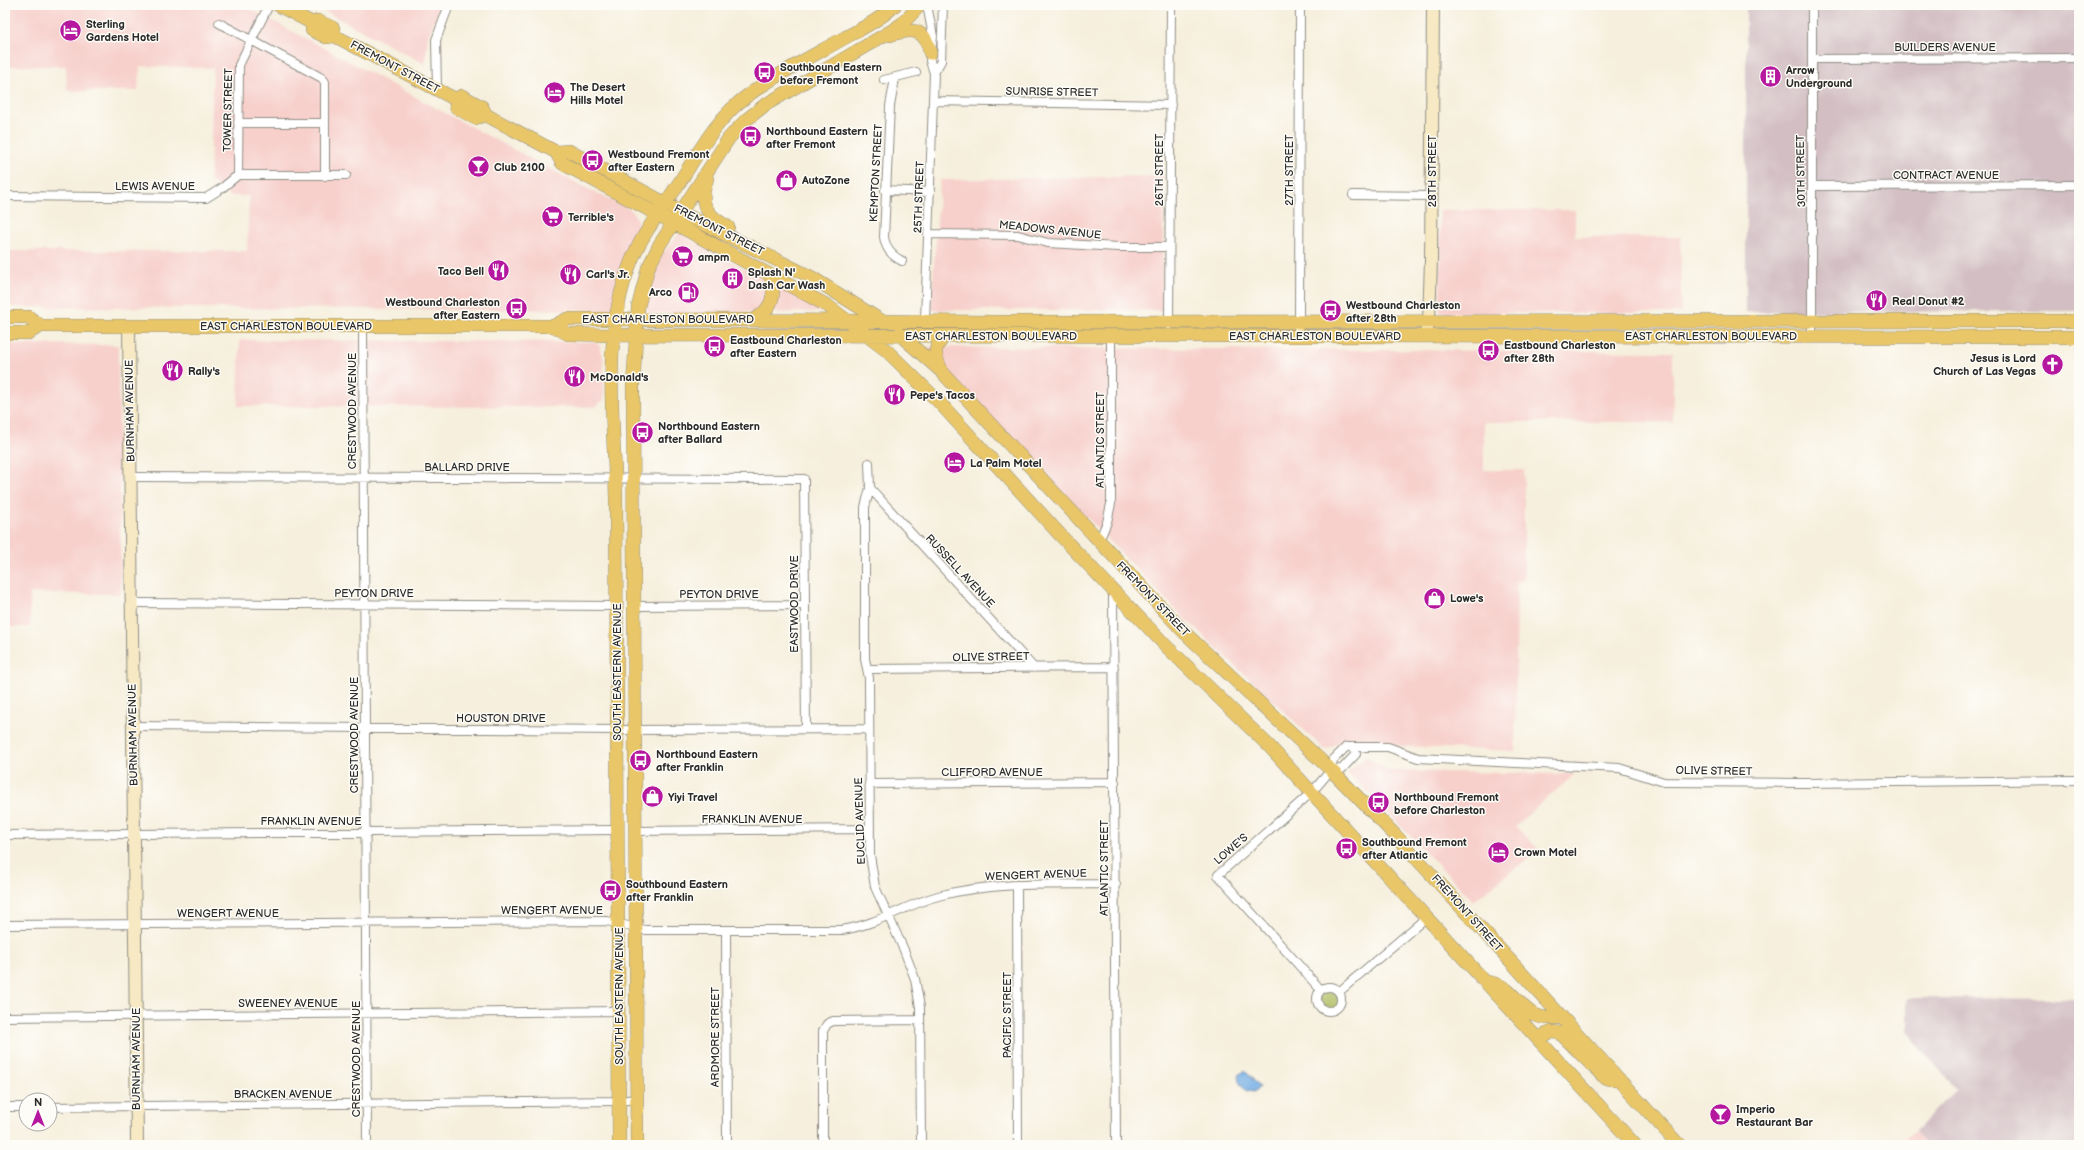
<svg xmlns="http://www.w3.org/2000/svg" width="2084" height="1150" font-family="'Balsamiq Sans',sans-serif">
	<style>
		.built { fill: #f7d0cc }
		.industrial { fill: #d2bec3 }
		.green { fill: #afbc5e; stroke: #6d7444 }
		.water { fill: #74ade4; stroke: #506c88 }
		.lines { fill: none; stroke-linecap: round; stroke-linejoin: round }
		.street-casing { stroke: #908d84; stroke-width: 10 }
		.secondary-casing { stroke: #908d84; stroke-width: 14 }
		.primary-casing { stroke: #908d84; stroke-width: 14 }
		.street { stroke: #fff; stroke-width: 8 }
		.secondary { stroke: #f6e9c3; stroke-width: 12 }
		.primary { stroke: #e9c769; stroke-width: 13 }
		.labels { text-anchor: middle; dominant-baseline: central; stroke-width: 3; stroke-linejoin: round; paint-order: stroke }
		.poi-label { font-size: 11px; font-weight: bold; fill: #2b2b2b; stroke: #fdfcf7; text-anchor: start }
		.street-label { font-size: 11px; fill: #2b2b2b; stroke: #fdfcf7 }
	</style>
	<rect width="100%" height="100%" fill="#fdfcf7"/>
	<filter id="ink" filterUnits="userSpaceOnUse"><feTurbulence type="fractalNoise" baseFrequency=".025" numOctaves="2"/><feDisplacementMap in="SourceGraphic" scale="8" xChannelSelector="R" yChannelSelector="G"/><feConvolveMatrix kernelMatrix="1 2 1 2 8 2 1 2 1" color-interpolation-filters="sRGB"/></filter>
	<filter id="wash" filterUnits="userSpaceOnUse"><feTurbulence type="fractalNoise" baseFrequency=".012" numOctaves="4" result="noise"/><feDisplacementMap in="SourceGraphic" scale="16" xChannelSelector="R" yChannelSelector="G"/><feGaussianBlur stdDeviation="0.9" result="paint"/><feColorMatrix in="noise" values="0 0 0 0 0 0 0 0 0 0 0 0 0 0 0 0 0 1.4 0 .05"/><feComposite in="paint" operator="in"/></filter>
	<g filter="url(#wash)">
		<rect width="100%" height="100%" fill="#f6efdd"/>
		<!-- built -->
		<path class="built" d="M 5,5 L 243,5 L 584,187 L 630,209 L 637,218 L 637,229 L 625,264 L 614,313 L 589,314 L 589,310 L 5,307 L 5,251 L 247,251 L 249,196 L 230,196 L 210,180 L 213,68 L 140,66 L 138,91 L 67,91 L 66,66 L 5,66 Z
			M 313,5 L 439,5 L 439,10 L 428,37 L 425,64 Z
			M 1164,176 L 1162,310 L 931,310 L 940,180 Z
			M 1440,210 L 1575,210 L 1575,237 L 1681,237 L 1681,313 L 1440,313 Z
			M 680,232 L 682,235 L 813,305 L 823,312 L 649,313 L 646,311 L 646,303 L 655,273 L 662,254 Z
			M 240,340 L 594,342 L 599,345 L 603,356 L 604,399 L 596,407 L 238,406 Z
			M 5,344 L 118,345 L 121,594 L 30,593 L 30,627 L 5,627 Z
			M 923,347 L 1673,352 L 1673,422 L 1484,422 L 1484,470 L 1524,470 L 1524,581 L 1517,582 L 1515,751 L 1374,745 L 1344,740 L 1325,750 L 1175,609 Z
			M 1365,757 L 1389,771 L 1575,774 L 1515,826 L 1539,850 L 1473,901 L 1348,772 Z
			M 1915,1131 L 1927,1145 L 1899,1145 Z"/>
		<!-- industrial -->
		<path class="industrial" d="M 1746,5 L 2079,5 L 2079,311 L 1746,312 Z
			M 1907,998 L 2079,999 L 2079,1145 L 1927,1145 L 1915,1131 L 1956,1089 L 1907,1033 Z"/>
		<!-- green -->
		<path class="green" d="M1317 1002a11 11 0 1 1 22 0a11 11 0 1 1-22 0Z"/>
		<!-- water -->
		<path class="water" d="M 1245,1071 L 1259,1086 L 1254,1092 L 1247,1091 L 1239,1082 L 1238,1075 Z"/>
	</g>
	<g filter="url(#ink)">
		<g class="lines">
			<defs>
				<path id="street" d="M 1812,5 L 1812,336
					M 219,23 L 322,78 L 325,82 L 325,176
					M 1812,59 L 2079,58
					M 934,73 L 941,61 L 943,5
					M 895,78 L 890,106 L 884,237 C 886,249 891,255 902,261
					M 884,80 L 916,72
					M 437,89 L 436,40 L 449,5
					M 933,101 L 1171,105
					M 238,123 L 325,123
					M 238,175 L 239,65 L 269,5
					M 1813,186 L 2079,185
					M 885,190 L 930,192
					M 1353,195 L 1432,196
					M 5,196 L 206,198 L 222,188 L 238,175 L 346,175
					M 928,234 L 1018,235 L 1048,243 L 1118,247 L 1169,247
					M 925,321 L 934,73 L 930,61 L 933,36 L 927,5
					M 1169,325 L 1171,5
					M 363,326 L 367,1145
					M 1297,336 L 1299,322 L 1300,5
					M 869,463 L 870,488 L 865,507 L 865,659 L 869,678 L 870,855 L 875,887 L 904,950 L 915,979 L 920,1007 L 921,1145
					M 131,477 L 804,479 L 806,729
					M 870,488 L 1034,668
					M 1099,541 L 1107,522 L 1111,504 L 1111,336
					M 1113,592 L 1116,1145
					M 132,603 L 616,606
					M 634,606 L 805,605
					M 867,669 L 1114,667
					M 133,726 L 617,730 L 869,729
					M 1331,770 L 1342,769 L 1356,754 L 1353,747
					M 869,784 L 1115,782
					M 635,831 L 870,829
					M 5,835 L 618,830
					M 1017,885 L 1018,1145
					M 5,925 L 607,921 L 645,930 L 842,930 C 878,925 908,903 942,895 C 998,881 1058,885 1116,884
					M 726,930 L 727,1145
					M1317 999a12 12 0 1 1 24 0a12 12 0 1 1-24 0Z
					M 1321,990 L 1218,875 L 1312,792 L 1331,770 L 1333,760 L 1346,747 L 1388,747 L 1418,758 L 1619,768 L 1664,782 L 1803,783 L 2079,780
					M 1340,991 L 1427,917
					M 5,1017 L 619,1011
					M 5,1107 L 26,1107
					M 50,1107 L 619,1101 L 636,1099
					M 823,1145 L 823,1031 L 827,1024 L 833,1021 L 920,1020"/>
				<path id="secondary" d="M 129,326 L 137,1145
					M 1425,336 L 1429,322 L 1431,260 L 1433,5"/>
				<path id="primary" d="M 278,5 L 312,23
					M 312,23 L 312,30 L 326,37 L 335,36 L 455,99 L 462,96 L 482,107 L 486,115 L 556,152 L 562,163 L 828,306 L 886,350 L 939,402 L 1063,538 L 1167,647 L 1269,746 L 1635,1145
					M 312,23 L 318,21 L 333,28 L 335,36
					M 890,35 C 912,28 926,28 930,53
					M 455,99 L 456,107 L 475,118 L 486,115
					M 556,152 L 569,151 L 692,218 L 811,277 L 880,320
					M 707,179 C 698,204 706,215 728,227
					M 5,317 L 29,317 L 41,326
					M 754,320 C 772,309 777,295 770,275
					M 554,326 L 568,334 L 613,335 L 2079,337
					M 5,333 L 28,333 L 41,326 L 554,326 L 567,319 L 606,319 L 995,322 L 2079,321
					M 899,334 L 942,372 L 1185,633 L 1331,770 L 1396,836 L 1679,1145
					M 941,369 C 934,354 933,348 945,336
					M 1486,982 C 1524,986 1516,1025 1562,1017
					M 1537,1038 L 1552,1032 L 1560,1033 L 1603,1076 L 1610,1079 L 1619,1079
					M 619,1145 L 616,498 C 614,421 601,336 631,262 C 642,233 664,207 681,180 C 700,150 718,117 747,96 C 778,73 813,56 846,37 C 863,28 881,19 895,5
					M 637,1145 L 633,386 L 638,307 L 648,268 L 660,244 L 729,138 L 746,120 L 765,105 L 893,30 L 903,23 L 920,5"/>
			</defs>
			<!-- street casing -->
			<use href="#street" class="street-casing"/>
			<!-- secondary casing -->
			<use href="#secondary" class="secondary-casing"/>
			<!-- primary casing -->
			<use href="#primary" class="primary-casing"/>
			<!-- street -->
			<use href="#street" class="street"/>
			<!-- secondary -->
			<use href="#secondary" class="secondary"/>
			<!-- primary -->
			<use href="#primary" class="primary"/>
		</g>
	</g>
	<!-- icons -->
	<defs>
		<symbol id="hotel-disc" viewBox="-11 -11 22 22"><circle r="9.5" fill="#b5179e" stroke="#fdfcf7"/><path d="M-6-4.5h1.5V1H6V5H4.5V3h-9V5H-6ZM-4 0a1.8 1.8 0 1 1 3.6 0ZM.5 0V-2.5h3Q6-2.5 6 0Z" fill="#fff"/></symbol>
		<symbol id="bus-disc" viewBox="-11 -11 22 22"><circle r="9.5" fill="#b5179e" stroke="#fdfcf7"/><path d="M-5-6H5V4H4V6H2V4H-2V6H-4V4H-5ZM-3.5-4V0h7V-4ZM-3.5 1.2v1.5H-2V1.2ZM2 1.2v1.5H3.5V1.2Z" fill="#fff"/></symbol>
		<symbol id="building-disc" viewBox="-11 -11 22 22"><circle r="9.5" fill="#b5179e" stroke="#fdfcf7"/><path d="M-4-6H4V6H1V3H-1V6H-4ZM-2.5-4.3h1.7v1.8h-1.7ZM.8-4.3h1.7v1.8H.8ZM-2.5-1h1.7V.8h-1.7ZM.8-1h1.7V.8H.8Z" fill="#fff"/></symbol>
		<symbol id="bar-disc" viewBox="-11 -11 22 22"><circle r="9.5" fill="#b5179e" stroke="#fdfcf7"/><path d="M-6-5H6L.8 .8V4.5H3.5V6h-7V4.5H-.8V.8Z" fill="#fff"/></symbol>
		<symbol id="shop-disc" viewBox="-11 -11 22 22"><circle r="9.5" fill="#b5179e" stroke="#fdfcf7"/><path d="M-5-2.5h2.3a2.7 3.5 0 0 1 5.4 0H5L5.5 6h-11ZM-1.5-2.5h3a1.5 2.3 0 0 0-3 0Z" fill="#fff"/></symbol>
		<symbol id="supermarket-disc" viewBox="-11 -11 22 22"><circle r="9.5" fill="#b5179e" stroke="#fdfcf7"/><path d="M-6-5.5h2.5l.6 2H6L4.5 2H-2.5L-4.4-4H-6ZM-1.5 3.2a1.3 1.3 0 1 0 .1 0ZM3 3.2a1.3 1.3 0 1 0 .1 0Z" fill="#fff"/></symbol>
		<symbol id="restaurant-disc" viewBox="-11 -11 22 22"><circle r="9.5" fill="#b5179e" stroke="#fdfcf7"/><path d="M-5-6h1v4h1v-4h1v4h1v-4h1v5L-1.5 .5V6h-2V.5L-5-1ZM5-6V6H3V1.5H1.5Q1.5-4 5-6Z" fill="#fff"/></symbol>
		<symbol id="fuel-disc" viewBox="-11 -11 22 22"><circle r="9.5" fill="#b5179e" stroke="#fdfcf7"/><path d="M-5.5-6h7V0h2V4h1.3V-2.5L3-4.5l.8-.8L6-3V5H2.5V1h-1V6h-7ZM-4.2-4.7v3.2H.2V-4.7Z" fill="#fff"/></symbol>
		<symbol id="church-disc" viewBox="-11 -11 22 22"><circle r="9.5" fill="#b5179e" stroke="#fdfcf7"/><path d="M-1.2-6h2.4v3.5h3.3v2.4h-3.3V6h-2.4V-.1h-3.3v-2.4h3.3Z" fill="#fff"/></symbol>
	</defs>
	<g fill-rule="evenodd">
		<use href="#hotel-disc" x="58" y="18" width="25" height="25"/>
		<use href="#bus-disc" x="752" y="60" width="25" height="25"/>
		<use href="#building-disc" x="1758" y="64" width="25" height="25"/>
		<use href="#hotel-disc" x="542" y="80" width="25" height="25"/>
		<use href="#bus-disc" x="738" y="124" width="25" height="25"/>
		<use href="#bus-disc" x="580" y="148" width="25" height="25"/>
		<use href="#bar-disc" x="466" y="154" width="25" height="25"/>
		<use href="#shop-disc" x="774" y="168" width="25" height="25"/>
		<use href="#supermarket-disc" x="540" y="204" width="25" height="25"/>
		<use href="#supermarket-disc" x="670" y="244" width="25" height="25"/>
		<use href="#restaurant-disc" x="486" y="258" width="25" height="25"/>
		<use href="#restaurant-disc" x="558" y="262" width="25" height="25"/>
		<use href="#building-disc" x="720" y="266" width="25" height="25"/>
		<use href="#fuel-disc" x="676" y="280" width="25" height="25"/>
		<use href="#restaurant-disc" x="1864" y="288" width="25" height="25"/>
		<use href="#bus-disc" x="504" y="296" width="25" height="25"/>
		<use href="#bus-disc" x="1318" y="298" width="25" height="25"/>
		<use href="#bus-disc" x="702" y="334" width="25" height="25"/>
		<use href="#bus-disc" x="1476" y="338" width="25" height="25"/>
		<use href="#church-disc" x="2040" y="352" width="25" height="25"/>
		<use href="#restaurant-disc" x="160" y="358" width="25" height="25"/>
		<use href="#restaurant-disc" x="562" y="364" width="25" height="25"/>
		<use href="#restaurant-disc" x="882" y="382" width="25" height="25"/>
		<use href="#bus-disc" x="630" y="420" width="25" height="25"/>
		<use href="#hotel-disc" x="942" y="450" width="25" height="25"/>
		<use href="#shop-disc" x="1422" y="586" width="25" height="25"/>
		<use href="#bus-disc" x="628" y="748" width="25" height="25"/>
		<use href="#shop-disc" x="640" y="784" width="25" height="25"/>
		<use href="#bus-disc" x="1366" y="790" width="25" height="25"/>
		<use href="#bus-disc" x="1334" y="836" width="25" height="25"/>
		<use href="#hotel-disc" x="1486" y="840" width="25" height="25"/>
		<use href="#bus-disc" x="598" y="878" width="25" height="25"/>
		<use href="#bar-disc" x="1708" y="1102" width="25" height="25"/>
	</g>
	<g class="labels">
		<!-- poi labels -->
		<g class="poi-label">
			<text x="86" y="24">Sterling<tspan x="86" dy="13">Gardens Hotel</tspan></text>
			<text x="780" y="67">Southbound Eastern<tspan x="780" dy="13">before Fremont</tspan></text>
			<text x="1786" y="70">Arrow<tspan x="1786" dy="13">Underground</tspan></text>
			<text x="570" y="87">The Desert<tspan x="570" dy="13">Hills Motel</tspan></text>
			<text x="766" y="131">Northbound Eastern<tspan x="766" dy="13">after Fremont</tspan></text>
			<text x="608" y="154">Westbound Fremont<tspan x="608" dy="13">after Eastern</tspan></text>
			<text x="494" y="167">Club 2100</text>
			<text x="802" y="180">AutoZone</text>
			<text x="568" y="217">Terrible's</text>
			<text x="698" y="257">ampm</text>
			<text x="484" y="271" text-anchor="end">Taco Bell</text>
			<text x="748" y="272">Splash N'<tspan x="748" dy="13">Dash Car Wash</tspan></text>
			<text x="586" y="274">Carl's Jr.</text>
			<text x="672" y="292" text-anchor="end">Arco</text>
			<text x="1892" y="301">Real Donut #2</text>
			<text x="500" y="302" text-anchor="end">Westbound Charleston<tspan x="500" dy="13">after Eastern</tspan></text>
			<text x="1346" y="305">Westbound Charleston<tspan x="1346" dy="13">after 28th</tspan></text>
			<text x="730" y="340">Eastbound Charleston<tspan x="730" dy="13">after Eastern</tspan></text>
			<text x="1504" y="345">Eastbound Charleston<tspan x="1504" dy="13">after 28th</tspan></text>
			<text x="2036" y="358" text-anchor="end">Jesus is Lord<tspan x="2036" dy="13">Church of Las Vegas</tspan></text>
			<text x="188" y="371">Rally's</text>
			<text x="590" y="377">McDonald's</text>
			<text x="910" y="395">Pepe's Tacos</text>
			<text x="658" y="426">Northbound Eastern<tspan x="658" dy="13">after Ballard</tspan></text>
			<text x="970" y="463">La Palm Motel</text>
			<text x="1450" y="598">Lowe's</text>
			<text x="656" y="754">Northbound Eastern<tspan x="656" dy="13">after Franklin</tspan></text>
			<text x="668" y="797">Yiyi Travel</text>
			<text x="1394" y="797">Northbound Fremont<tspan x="1394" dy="13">before Charleston</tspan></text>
			<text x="1362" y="842">Southbound Fremont<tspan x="1362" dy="13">after Atlantic</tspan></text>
			<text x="1514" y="852">Crown Motel</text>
			<text x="626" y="884">Southbound Eastern<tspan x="626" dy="13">after Franklin</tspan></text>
			<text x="1736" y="1109">Imperio<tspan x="1736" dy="13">Restaurant Bar</tspan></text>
		</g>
		<!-- street labels -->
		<g class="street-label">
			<text x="1945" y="47">BUILDERS AVENUE</text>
			<text transform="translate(395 67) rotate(28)">FREMONT STREET</text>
			<text transform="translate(1052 92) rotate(1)">SUNRISE STREET</text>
			<text transform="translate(228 110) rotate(-89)">TOWER STREET</text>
			<text transform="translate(1159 170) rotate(-90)">26TH STREET</text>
			<text transform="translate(1289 170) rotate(-90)">27TH STREET</text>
			<text transform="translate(1432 171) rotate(-90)">28TH STREET</text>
			<text transform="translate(1801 171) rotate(-91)">30TH STREET</text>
			<text transform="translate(876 173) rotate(-87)">KEMPTON STREET</text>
			<text x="1946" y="175">CONTRACT AVENUE</text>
			<text x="155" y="186">LEWIS AVENUE</text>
			<text transform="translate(919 197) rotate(-88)">25TH STREET</text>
			<text transform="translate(719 230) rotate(27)">FREMONT STREET</text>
			<text transform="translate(1050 230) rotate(6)">MEADOWS AVENUE</text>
			<text x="668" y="319">EAST CHARLESTON BOULEVARD</text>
			<text x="286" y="326">EAST CHARLESTON BOULEVARD</text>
			<text x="991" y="336">EAST CHARLESTON BOULEVARD</text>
			<text x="1315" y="336">EAST CHARLESTON BOULEVARD</text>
			<text x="1711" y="336">EAST CHARLESTON BOULEVARD</text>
			<text transform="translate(130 411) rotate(-91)">BURNHAM AVENUE</text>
			<text transform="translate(352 411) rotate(-90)">CRESTWOOD AVENUE</text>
			<text transform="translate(1100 440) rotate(-90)">ATLANTIC STREET</text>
			<text x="467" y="467">BALLARD DRIVE</text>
			<text transform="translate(960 571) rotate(47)">RUSSELL AVENUE</text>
			<text x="374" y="593">PEYTON DRIVE</text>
			<text x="719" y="594">PEYTON DRIVE</text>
			<text transform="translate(1153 599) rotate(46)">FREMONT STREET</text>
			<text transform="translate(794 604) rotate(-90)">EASTWOOD DRIVE</text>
			<text transform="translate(991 657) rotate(-1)">OLIVE STREET</text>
			<text transform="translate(617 672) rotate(-90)">SOUTH EASTERN AVENUE</text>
			<text x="501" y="718">HOUSTON DRIVE</text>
			<text transform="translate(133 735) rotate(-91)">BURNHAM AVENUE</text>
			<text transform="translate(354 735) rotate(-90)">CRESTWOOD AVENUE</text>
			<text transform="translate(1714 771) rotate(1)">OLIVE STREET</text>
			<text x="992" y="772">CLIFFORD AVENUE</text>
			<text x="752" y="819">FRANKLIN AVENUE</text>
			<text x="311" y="821">FRANKLIN AVENUE</text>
			<text transform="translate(860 821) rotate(-92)">EUCLID AVENUE</text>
			<text transform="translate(1231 849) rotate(-41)">LOWE'S</text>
			<text transform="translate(1104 868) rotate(-90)">ATLANTIC STREET</text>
			<text transform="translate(1036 875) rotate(-2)">WENGERT AVENUE</text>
			<text x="552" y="910">WENGERT AVENUE</text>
			<text x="228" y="913">WENGERT AVENUE</text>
			<text transform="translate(1467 913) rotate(48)">FREMONT STREET</text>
			<text transform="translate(619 996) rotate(-90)">SOUTH EASTERN AVENUE</text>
			<text x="288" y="1003">SWEENEY AVENUE</text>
			<text transform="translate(1007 1015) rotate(-90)">PACIFIC STREET</text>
			<text transform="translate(715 1037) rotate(-90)">ARDMORE STREET</text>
			<text transform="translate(136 1059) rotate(-90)">BURNHAM AVENUE</text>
			<text transform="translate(356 1059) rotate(-90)">CRESTWOOD AVENUE</text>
			<text x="283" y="1094">BRACKEN AVENUE</text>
		</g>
	</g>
	<!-- margin -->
	<rect width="2084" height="1150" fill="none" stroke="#fdfcf7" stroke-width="20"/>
	<!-- north arrow -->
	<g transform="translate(38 1112)"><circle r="19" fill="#fdfcf7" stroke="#a9a8a5"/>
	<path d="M0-3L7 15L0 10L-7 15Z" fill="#b5179e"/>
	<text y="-6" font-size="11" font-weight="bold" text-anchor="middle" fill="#2b2b2b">N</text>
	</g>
</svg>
